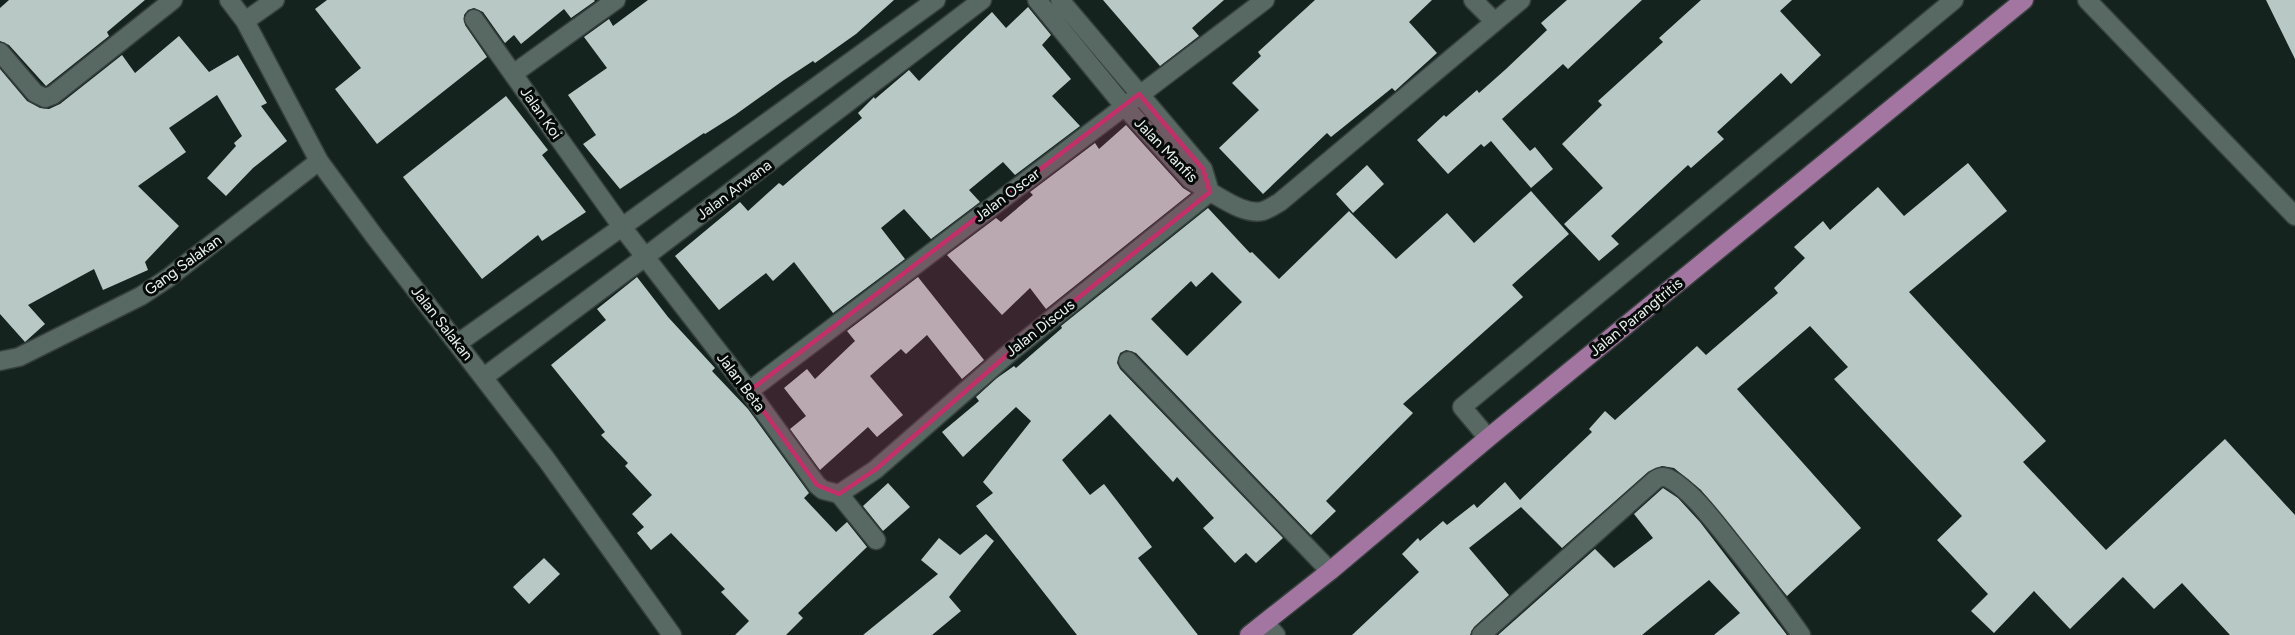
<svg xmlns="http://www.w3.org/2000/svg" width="2295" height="635" font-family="Figtree,sans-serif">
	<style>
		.building { fill: #b8c9c5; fill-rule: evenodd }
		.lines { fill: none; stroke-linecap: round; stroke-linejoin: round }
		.minor-casing { stroke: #353f3c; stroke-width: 21 }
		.major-casing { stroke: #353f3c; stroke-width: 21 }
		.minor { stroke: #586863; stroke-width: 18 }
		.major { stroke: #a276a1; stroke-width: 18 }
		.marked { fill: #c62e6a; fill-opacity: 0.2; stroke: #c62e6a; stroke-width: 4.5; stroke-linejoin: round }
		.labels { text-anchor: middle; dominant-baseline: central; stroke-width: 6; stroke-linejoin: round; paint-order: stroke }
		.street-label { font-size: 15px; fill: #eaf3f0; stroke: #060b09 }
	</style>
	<rect width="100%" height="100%" fill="#15231f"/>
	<!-- building -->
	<path class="building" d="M 9,0 L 145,0 L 107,32 L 109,36 L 46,86 L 9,45 L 0,41 L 0,8 Z
		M 327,0 L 594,0 L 595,1 L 571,18 L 564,9 L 521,44 L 514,35 L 505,43 L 483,12 L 474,8 L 468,10 L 464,15 L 465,25 L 487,57 L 377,144 L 335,89 L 361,68 L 315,9 Z
		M 648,0 L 894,0 L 856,34 L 815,63 L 813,61 L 784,80 L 735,115 L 705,134 L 704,133 L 620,189 L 583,144 L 596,135 L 568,95 L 607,68 L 584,37 L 609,19 L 613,26 Z
		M 1103,0 L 1224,0 L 1192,28 L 1199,36 L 1160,66 Z
		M 1315,0 L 1432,0 L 1409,22 L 1437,53 L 1395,91 L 1392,88 L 1331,137 L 1327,133 L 1263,194 L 1219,148 L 1259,110 L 1232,83 L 1261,56 L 1258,52 Z
		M 1567,0 L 1642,0 L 1568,69 L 1563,64 L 1502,119 L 1530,151 L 1535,147 L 1553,169 L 1531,188 L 1491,141 L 1484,147 L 1481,144 L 1448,174 L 1417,140 L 1444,115 L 1446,117 L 1477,90 L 1479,93 L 1506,69 L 1547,30 L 1541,23 Z
		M 1701,0 L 1792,0 L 1780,11 L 1821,55 L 1791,84 L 1781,73 L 1717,132 L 1724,139 L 1691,168 L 1688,165 L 1611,236 L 1619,244 L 1599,261 L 1564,224 L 1603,188 L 1562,144 L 1602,105 L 1598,101 L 1663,42 L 1659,38 Z
		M 2266,0 L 2295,0 L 2295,59 Z
		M 1028,7 L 1051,35 L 1042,45 L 1071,79 L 1052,96 L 1080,126 L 1015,175 L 1003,162 L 969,190 L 980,202 L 931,239 L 904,209 L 881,228 L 905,259 L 833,313 L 794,262 L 773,281 L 766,273 L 719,310 L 675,256 L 740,202 L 748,211 L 779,183 L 783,186 L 862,118 L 858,113 L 874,97 L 875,99 L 909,70 L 919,81 L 992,12 L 1006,28 Z
		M 179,36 L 209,72 L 238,55 L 267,103 L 261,106 L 287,141 L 253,168 L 226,196 L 207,178 L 236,146 L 234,143 L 242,136 L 217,95 L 169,128 L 186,152 L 138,186 L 179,226 L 145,262 L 148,270 L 103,290 L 94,269 L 28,305 L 45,324 L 25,342 L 0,314 L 0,69 L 27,101 L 40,108 L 49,109 L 60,104 L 122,55 L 135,73 Z
		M 506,96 L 548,150 L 542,155 L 586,212 L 542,241 L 538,235 L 482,279 L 403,177 Z
		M 1126,125 L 1183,188 L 1191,193 L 1046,309 L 1030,288 L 1002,315 L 947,255 L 996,218 L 1001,222 L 1033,195 L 1030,192 L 1095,143 L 1099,149 Z
		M 1968,163 L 2007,211 L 1909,292 L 2046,441 L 2023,462 L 2106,550 L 2225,439 L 2295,515 L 2295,635 L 2230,635 L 2182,583 L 2154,609 L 2123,577 L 2070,629 L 2034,591 L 1994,633 L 1971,611 L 1988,594 L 1937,540 L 1962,516 L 1834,379 L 1848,367 L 1810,326 L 1737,389 L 1861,528 L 1787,596 L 1701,490 L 1674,468 L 1662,466 L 1648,472 L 1562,548 L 1521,507 L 1469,548 L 1509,595 L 1474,627 L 1470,635 L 1352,635 L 1419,572 L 1402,554 L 1418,538 L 1420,541 L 1443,521 L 1447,525 L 1474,504 L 1477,508 L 1505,482 L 1520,500 L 1592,432 L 1589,429 L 1605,411 L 1615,420 L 1697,346 L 1706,355 L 1778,293 L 1774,288 L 1805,258 L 1794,247 L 1823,221 L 1830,230 L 1878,187 L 1904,216 Z
		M 1367,165 L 1384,184 L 1353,213 L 1336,194 Z
		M 1531,191 L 1569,234 L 1512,285 L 1523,297 L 1403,404 L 1413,413 L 1326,501 L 1336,511 L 1311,535 L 1136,353 L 1126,350 L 1120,353 L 1117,363 L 1120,369 L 1283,538 L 1256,563 L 1246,553 L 1235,563 L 1203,528 L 1214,518 L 1177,477 L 1173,482 L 1110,414 L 1062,460 L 1090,495 L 1104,484 L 1121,506 L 1152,547 L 1138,558 L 1198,635 L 1077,635 L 976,506 L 993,493 L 983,482 L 1031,421 L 1016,407 L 963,457 L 942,432 L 979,401 L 976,397 L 997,378 L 1014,366 L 1016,368 L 1062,328 L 1061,326 L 1208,208 L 1250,253 L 1252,252 L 1279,279 L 1349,211 L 1396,259 L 1447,213 L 1474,243 ZM 1212,272 L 1242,302 L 1187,356 L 1151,319 L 1191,281 L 1196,287 Z
		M 637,277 L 668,317 L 715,368 L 712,371 L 748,409 L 809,493 L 804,498 L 836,532 L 847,522 L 867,547 L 798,613 L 803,618 L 786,635 L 735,635 L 749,621 L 721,592 L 725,589 L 671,533 L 651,550 L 637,533 L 644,527 L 632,514 L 652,495 L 625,466 L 628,463 L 601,435 L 605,432 L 551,365 L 606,320 L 597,309 Z
		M 918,277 L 984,360 L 962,379 L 927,335 L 906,354 L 901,349 L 870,376 L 903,415 L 877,437 L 868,427 L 820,470 L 790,429 L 806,416 L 784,388 L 807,369 L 815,379 L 855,341 L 847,331 Z
		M 888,483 L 910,507 L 883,531 L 863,506 Z
		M 1663,488 L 1678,498 L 1700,522 L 1787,635 L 1714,635 L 1740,613 L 1709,580 L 1642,635 L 1498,635 L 1595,549 L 1614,568 L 1653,538 L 1634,514 Z
		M 986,534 L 994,541 L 949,597 L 961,611 L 932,635 L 863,635 L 938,574 L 921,560 L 939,538 L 960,555 Z
		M 544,558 L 560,574 L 529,604 L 513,587 Z"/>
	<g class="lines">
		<defs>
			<path id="minor" d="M 229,0 L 245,21 L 319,161 L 375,237 L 546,459 L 672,635
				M 616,0 L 513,74 L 622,227 L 749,391 L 817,485 L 823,490 L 839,494 L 875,470 L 1007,355 L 1210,192 C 1225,200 1245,215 1263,211 C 1269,209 1275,205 1280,202 L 1521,0
				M 1037,0 L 1124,106 L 1191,180 L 1210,192 L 1203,169 L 1060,0
				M 1473,0 L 1495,22
				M 2087,0 L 2295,216
				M 474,19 L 513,74
				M 245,21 L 275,0
				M 0,52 L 35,93 L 45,98 L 53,95 L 173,0
				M 458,343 L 622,227 L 936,0
				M 0,361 L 19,357 L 141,296 L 168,278 L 319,161
				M 1128,361 L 1330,571
				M 484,377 L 645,257 L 982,0
				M 749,391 L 1265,0
				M 1488,438 L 1462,407 L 1954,0
				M 839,494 L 876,540
				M 1265,623 L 1276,635
				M 1481,635 L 1655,480 C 1659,477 1663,476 1668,478 C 1691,490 1713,520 1729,540 C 1754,571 1778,602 1801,635"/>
			<path id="major" d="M 1249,635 L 1330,571 L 1488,438 L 2024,0"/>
		</defs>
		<!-- minor casing -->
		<use href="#minor" class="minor-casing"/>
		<!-- major casing -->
		<use href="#major" class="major-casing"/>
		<!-- minor -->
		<use href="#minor" class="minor"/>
		<!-- major -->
		<use href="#major" class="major"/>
	</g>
	<!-- marked area -->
	<path class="marked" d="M 1139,94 L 1203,169 L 1210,192 L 1007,355 L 875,470 L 839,494 L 817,485 L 749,391 Z"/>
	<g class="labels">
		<!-- street labels -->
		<g class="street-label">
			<text transform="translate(541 113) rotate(55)">Jalan Koi</text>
			<text transform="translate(1166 150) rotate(46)">Jalan Manfis</text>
			<text transform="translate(734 190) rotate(-37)">Jalan Arwana</text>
			<text transform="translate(1007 195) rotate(-37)">Jalan Oscar</text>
			<text transform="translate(183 265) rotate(-36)">Gang Salakan</text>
			<text transform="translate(1636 317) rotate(-39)">Jalan Parangtritis</text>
			<text transform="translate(442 323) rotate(52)">Jalan Salakan</text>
			<text transform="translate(1040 328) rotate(-38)">Jalan Discus</text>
			<text transform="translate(741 382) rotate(53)">Jalan Beta</text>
		</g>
	</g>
</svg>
